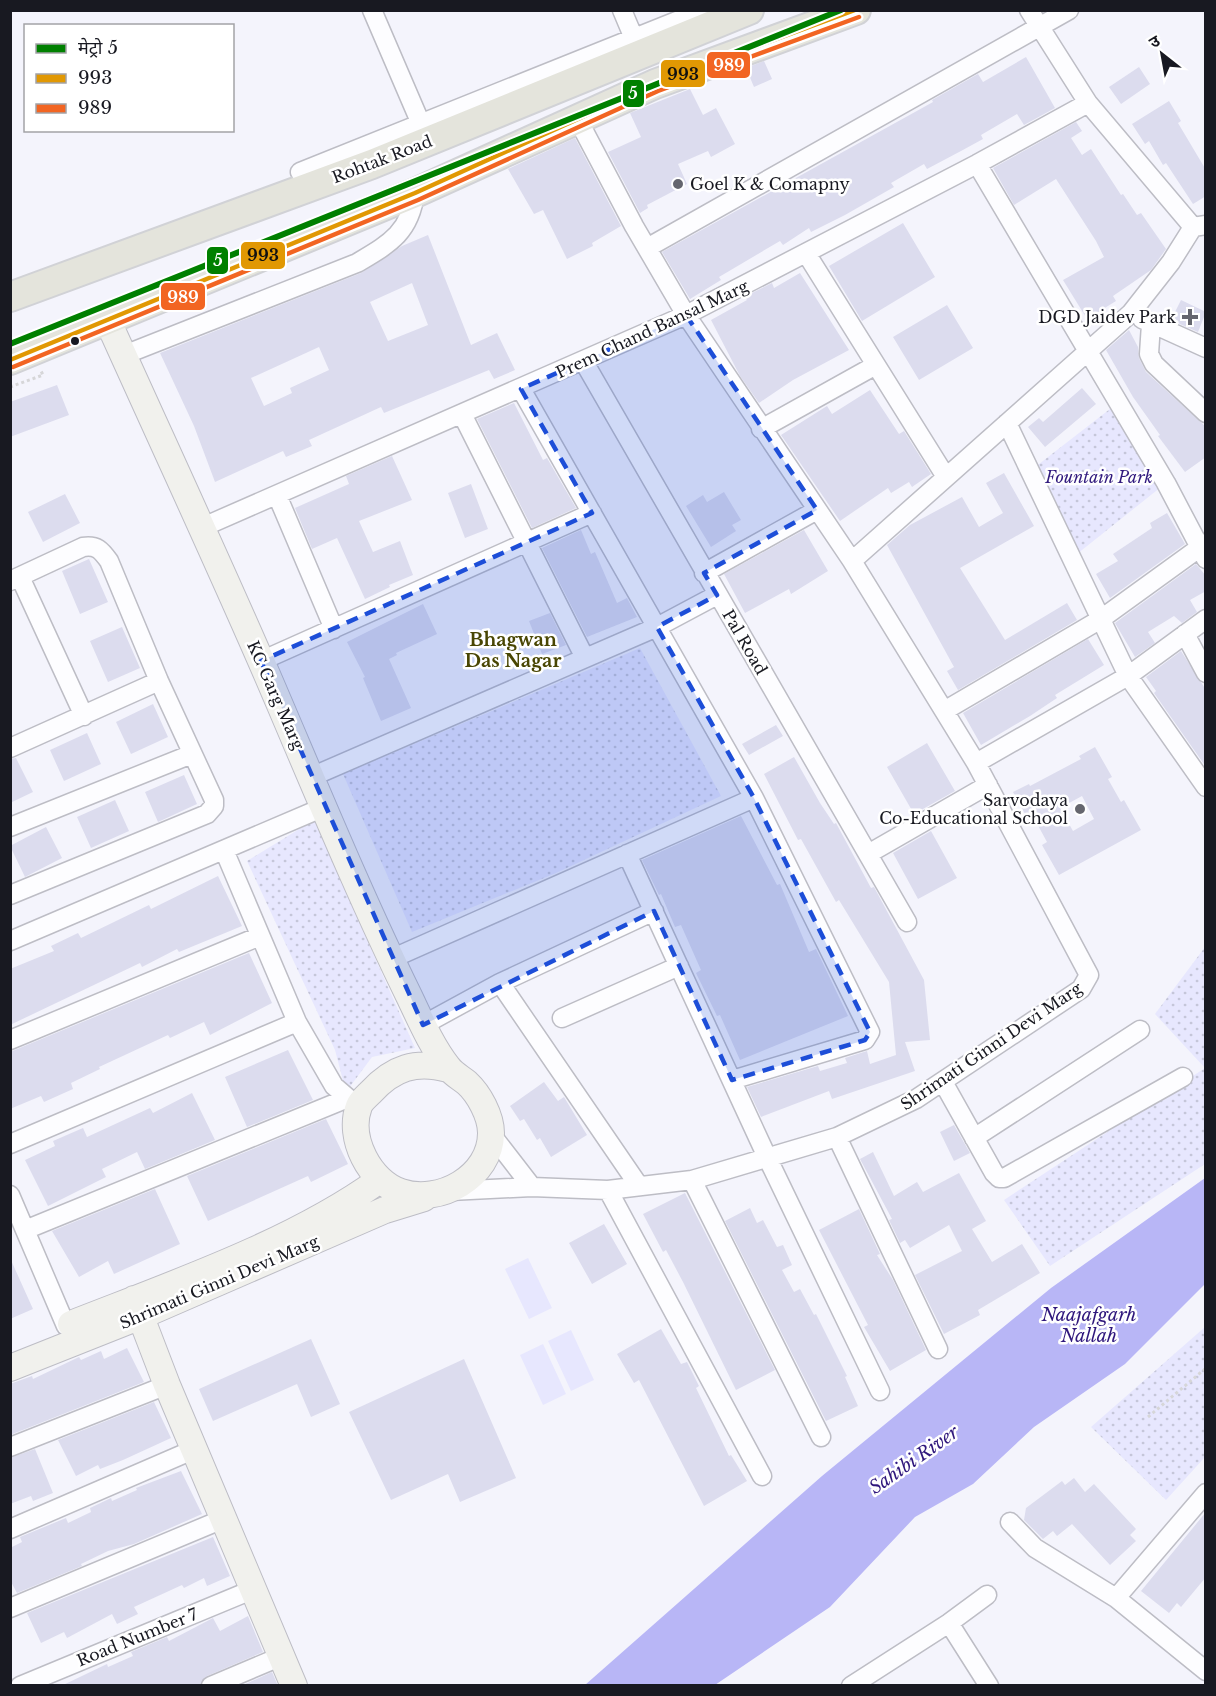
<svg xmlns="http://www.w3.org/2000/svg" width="1216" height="1696" font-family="'Libre Baskerville','Noto Sans Devanagari',serif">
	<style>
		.grass { fill: #e7e7fe }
		.park { fill: url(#park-dots) }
		.water { fill: #b8b6f6 }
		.building { fill: #dcdcee; fill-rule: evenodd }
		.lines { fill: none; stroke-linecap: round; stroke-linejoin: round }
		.street-casing { stroke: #bdbdc5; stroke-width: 21 }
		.secondary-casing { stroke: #bdbdc5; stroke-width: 28 }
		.primary-casing { stroke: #d1d2d6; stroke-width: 32 }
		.path { stroke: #d6d6d8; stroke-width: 3; stroke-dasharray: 3 3; stroke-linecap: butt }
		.street { stroke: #fdfdff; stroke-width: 18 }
		.secondary { stroke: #f1f1ed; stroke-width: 26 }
		.primary { stroke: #e4e4dc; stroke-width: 28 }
		.bus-1-casing { stroke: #fff; stroke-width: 9 }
		.bus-2-casing { stroke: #fff; stroke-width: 9 }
		.bus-1 { stroke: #e19803; stroke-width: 4.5 }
		.bus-2 { stroke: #f26522; stroke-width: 4.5 }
		.metro-1-casing { stroke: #fff; stroke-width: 10 }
		.metro-1 { stroke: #008000; stroke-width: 6 }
		.marked { fill: #1d4ed8; fill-opacity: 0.2; stroke: #1d4ed8; stroke-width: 4.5; stroke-dasharray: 12 8; stroke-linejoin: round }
		.poi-dot { fill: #65666e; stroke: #fff; stroke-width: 2 }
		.bus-dot { fill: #181921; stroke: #fff; stroke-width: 2 }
		.labels { text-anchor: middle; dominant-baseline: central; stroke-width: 5; stroke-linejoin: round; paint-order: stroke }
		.street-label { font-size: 16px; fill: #181921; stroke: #fff }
		.poi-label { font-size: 16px; fill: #181921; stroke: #fff; text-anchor: end }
		.park-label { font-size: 16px; font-style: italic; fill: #311a7e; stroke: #fff }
		.neighbourhood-label { font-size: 18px; font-weight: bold; fill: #494603; stroke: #fff }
		.water-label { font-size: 18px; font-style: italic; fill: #2f177c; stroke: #fff }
		.line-badge { stroke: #fff; stroke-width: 2 }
		.badge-label { font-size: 16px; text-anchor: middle; font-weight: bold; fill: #fff }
		.pale-badge-label { font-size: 16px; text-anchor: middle; font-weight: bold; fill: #111 }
	</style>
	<defs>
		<pattern id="park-dots" width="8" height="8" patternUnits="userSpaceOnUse" patternTransform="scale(1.5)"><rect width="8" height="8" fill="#e7e7fe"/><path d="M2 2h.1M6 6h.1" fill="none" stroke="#c5c6d9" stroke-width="1.8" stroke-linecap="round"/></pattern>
	</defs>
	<rect width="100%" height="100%" fill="#f4f4fc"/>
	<!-- grass -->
	<path class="grass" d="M 528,1258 L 552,1308 L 529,1319 L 505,1269 Z
		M 571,1330 L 594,1380 L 571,1391 L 548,1341 Z
		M 543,1344 L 566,1394 L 543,1405 L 520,1355 Z"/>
	<!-- park -->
	<path class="park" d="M 1119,402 L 1166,483 L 1072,558 L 1030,471 Z
		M 640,648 L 721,796 L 556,873 L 412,932 L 343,774 Z
		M 314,820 L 415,1048 L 372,1057 L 346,1092 L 335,1050 L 247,861 Z
		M 1205,947 L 1205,1164 L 1050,1266 L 1004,1200 L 1205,1068 L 1155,1014 Z
		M 1205,1327 L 1205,1457 L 1166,1500 L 1091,1427 Z"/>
	<!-- water -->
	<path class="water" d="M 1205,1178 L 1205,1284 L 1125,1364 L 1034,1427 L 973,1484 L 915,1517 L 830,1607 L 715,1685 L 585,1685 L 822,1476 L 1051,1288 Z"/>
	<!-- building -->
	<path class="building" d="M 1026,57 L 1055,108 L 1024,125 L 1017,114 L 981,135 L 983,139 L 961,151 L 927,169 L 924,164 L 891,183 L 894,187 L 845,215 L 811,232 L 809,228 L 783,245 L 780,241 L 719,277 L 721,280 L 690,299 L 662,252 L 933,102 L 932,100 L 978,74 L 983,82 Z
		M 764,61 L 772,79 L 754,87 L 746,68 Z
		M 1139,67 L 1150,84 L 1121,104 L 1109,87 Z
		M 690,89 L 703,115 L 716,108 L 735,144 L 711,157 L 708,151 L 678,164 L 687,184 L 647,205 L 648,208 L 640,213 L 608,152 L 641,137 L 630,113 Z
		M 1169,101 L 1181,121 L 1178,123 L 1206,170 L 1206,196 L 1193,204 L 1166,163 L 1163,165 L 1149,141 L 1145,144 L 1132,124 Z
		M 1076,122 L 1082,131 L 1071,138 L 1082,155 L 1091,149 L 1121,195 L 1123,194 L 1137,215 L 1141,213 L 1166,249 L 1151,270 L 1113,296 L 1116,301 L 1087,319 L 1063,280 L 1104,257 L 1096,241 L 1056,179 L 1014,205 L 993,168 Z
		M 575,138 L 621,226 L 592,243 L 593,246 L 567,259 L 543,210 L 534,214 L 508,169 Z
		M 903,223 L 935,277 L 862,321 L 829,266 Z
		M 428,235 L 471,345 L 497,333 L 515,370 L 494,379 L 489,370 L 384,413 L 381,407 L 309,440 L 312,446 L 286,457 L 283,451 L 215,482 L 194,426 L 160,353 L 361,273 L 402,246 ZM 412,283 L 428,325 L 388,341 L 370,302 ZM 319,347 L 329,370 L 290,388 L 292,393 L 264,406 L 251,378 Z
		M 800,273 L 849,350 L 793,380 L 759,403 L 740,376 L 711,320 L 747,300 L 745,297 L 754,292 L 772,283 L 774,288 Z
		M 1181,300 L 1206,312 L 1198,332 L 1171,320 Z
		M 947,305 L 973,348 L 919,380 L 893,337 Z
		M 1129,330 L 1138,347 L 1139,358 L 1146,372 L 1206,427 L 1206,457 L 1185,472 L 1158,436 L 1160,435 L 1133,397 L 1106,350 Z
		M 57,385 L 69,415 L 10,437 L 10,402 Z
		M 1082,388 L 1096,404 L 1045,447 L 1028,427 L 1039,418 L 1043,422 Z
		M 870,390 L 899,434 L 904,431 L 931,474 L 912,487 L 909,482 L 891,493 L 888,488 L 840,521 L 781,435 L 827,406 L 832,414 Z
		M 514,403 L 543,460 L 547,458 L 576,508 L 532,528 L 477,419 Z
		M 392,456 L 412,500 L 359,521 L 373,552 L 400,541 L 413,575 L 389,585 L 390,587 L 365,599 L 337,538 L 312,549 L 295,508 L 349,484 L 346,476 Z
		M 1004,473 L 1034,526 L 960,568 L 1005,640 L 1067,603 L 1077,620 L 958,690 L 947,671 L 954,667 L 887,545 L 910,525 L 962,497 L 979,527 L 1003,513 L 986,483 Z
		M 471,484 L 488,529 L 465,538 L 448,493 Z
		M 724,492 L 741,520 L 732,525 L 736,531 L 711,547 L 686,506 L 703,495 L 707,502 Z
		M 65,494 L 80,523 L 43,542 L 28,512 Z
		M 1167,513 L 1185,544 L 1110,598 L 1096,574 L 1118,561 L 1113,554 L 1152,528 L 1150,523 Z
		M 581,530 L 591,554 L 595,552 L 617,603 L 627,598 L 637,617 L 587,637 L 542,548 Z
		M 804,530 L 828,571 L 791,594 L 789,589 L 745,613 L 724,574 Z
		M 89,559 L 108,602 L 80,614 L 62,571 Z
		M 1196,564 L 1206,576 L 1206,591 L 1190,600 L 1197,612 L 1182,623 L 1174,616 L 1148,632 L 1155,643 L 1135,657 L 1115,623 Z
		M 423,604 L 437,634 L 396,653 L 397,655 L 389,659 L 411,708 L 381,721 L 363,678 L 365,677 L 347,642 Z
		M 550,613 L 566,645 L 542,654 L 529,621 Z
		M 122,627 L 140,668 L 108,682 L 90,641 Z
		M 1088,639 L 1104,665 L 1055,695 L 1057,698 L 1030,716 L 981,745 L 963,713 Z
		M 1181,651 L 1206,690 L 1206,767 L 1154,693 L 1156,691 L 1146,677 Z
		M 153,704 L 168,737 L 131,754 L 116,722 Z
		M 776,725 L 783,736 L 749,755 L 742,744 Z
		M 87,733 L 101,764 L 64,781 L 50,750 Z
		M 927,743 L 955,791 L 914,814 L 887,767 Z
		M 1095,747 L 1112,777 L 1108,779 L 1121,802 L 1124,800 L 1141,830 L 1059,875 L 1042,845 L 1047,842 L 1035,820 L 1030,823 L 1013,792 L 1029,784 L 1030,786 L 1081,759 L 1079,756 ZM 1082,796 L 1094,819 L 1073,831 L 1060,808 Z
		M 794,757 L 820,803 L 834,824 L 836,823 L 871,888 L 874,887 L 924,980 L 930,1040 L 905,1042 L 915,1071 L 832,1099 L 829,1091 L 761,1117 L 747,1087 L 818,1066 L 820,1071 L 847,1063 L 845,1058 L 867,1051 L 870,1064 L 896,1055 L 889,982 L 839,900 L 836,902 L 801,839 L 798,840 L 764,774 Z
		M 16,758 L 33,792 L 10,803 L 10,759 Z
		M 184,775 L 197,804 L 158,822 L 145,792 Z
		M 115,800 L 129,831 L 91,848 L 77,817 Z
		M 741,816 L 777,885 L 780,884 L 809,952 L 816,949 L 848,1016 L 740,1060 L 720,1015 L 717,1016 L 696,973 L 701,970 L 681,925 L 675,927 L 661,894 L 659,895 L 642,860 Z
		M 46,827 L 62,858 L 25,877 L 10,846 Z
		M 931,831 L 957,878 L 918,899 L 893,853 Z
		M 218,876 L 242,926 L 179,952 L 177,949 L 142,967 L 140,963 L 10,1025 L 10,969 L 54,951 L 51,946 L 78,933 L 81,938 L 149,905 L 151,909 Z
		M 249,953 L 272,1003 L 210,1035 L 204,1022 L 170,1038 L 168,1035 L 99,1067 L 100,1069 L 71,1083 L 73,1089 L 44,1102 L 41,1096 L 10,1109 L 10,1052 Z
		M 288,1050 L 313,1100 L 247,1127 L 225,1077 Z
		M 544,1082 L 558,1101 L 564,1097 L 587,1135 L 551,1157 L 540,1138 L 537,1140 L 524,1119 L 520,1121 L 510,1106 Z
		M 192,1093 L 215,1140 L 145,1169 L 137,1152 L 102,1169 L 106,1177 L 48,1206 L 25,1160 L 55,1146 L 53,1141 L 83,1128 L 87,1137 L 150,1108 L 153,1113 Z
		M 326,1119 L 348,1164 L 311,1182 L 308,1176 L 208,1221 L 187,1176 Z
		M 954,1125 L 970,1153 L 954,1161 L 940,1132 Z
		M 873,1152 L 894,1196 L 917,1182 L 923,1192 L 959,1173 L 986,1221 L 972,1229 L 992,1262 L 1022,1244 L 1040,1273 L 978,1310 L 980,1315 L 944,1334 L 915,1275 L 962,1251 L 949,1225 L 910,1248 L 905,1240 L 900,1243 L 889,1220 L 892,1219 L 860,1159 Z
		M 155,1189 L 180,1244 L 114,1274 L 108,1261 L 79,1277 L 52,1231 Z
		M 685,1193 L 775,1370 L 736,1390 L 683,1282 L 666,1250 L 663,1252 L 643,1214 Z
		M 750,1208 L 757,1223 L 763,1220 L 777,1247 L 783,1245 L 792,1265 L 782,1270 L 794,1292 L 800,1289 L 814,1315 L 816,1314 L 847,1376 L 845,1377 L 858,1406 L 826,1421 L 725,1221 Z
		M 859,1209 L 880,1254 L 877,1255 L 893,1280 L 926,1350 L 890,1371 L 864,1327 L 868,1325 L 819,1230 Z
		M 604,1224 L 627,1264 L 592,1284 L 569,1243 Z
		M 10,1258 L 33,1309 L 10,1319 Z
		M 661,1329 L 681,1364 L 687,1362 L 699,1386 L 696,1388 L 729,1456 L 731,1455 L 747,1481 L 704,1506 L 639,1380 L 634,1383 L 617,1354 Z
		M 311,1339 L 340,1404 L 311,1417 L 297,1384 L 213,1421 L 199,1389 Z
		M 127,1348 L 144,1382 L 10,1435 L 10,1384 L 32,1376 L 33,1379 L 79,1357 L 81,1360 L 101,1351 L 104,1359 Z
		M 464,1359 L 516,1478 L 460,1502 L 448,1474 L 391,1500 L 349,1412 Z
		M 154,1402 L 171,1438 L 123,1460 L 100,1469 L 98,1465 L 76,1476 L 58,1440 Z
		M 35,1449 L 53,1493 L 33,1501 L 31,1496 L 10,1504 L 10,1458 Z
		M 181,1471 L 202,1514 L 134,1544 L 108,1551 L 81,1564 L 82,1566 L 17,1593 L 10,1580 L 10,1548 L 22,1542 L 20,1537 L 66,1518 L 68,1523 L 91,1512 L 90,1508 L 111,1498 L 112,1501 L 137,1490 L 136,1488 Z
		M 1074,1478 L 1085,1492 L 1094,1484 L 1136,1529 L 1130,1535 L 1136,1541 L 1110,1565 L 1072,1524 L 1057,1536 L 1053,1531 L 1043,1539 L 1024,1520 L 1026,1508 L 1062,1481 L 1065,1485 Z
		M 1206,1512 L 1206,1577 L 1181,1607 L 1177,1603 L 1169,1613 L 1141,1591 Z
		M 213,1537 L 230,1576 L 207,1586 L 204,1578 L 184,1588 L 182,1585 L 134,1607 L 138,1614 L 117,1624 L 112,1614 L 67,1638 L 64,1632 L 41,1643 L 27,1613 Z
		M 248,1616 L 263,1652 L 207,1676 L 200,1686 L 61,1686 L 107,1664 L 108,1667 L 133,1656 L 131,1652 L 167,1637 L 169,1641 L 213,1618 L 220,1631 Z
		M 272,1672 L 278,1686 L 241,1686 Z"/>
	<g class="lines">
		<defs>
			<path id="street" d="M 372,10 L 421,124
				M 622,10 L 638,48
				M 1029,10 L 1088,103 L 1193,227
				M 977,164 L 1166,483 L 1206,559
				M 300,172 L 704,10
				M 647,248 L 1069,10
				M 806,253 L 946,477
				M 1142,319 L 1206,348
				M 1151,324 L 1149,354 L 1154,364 L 1206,413
				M 124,355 L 357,263 C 389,244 410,233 415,193
				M 584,362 L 907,922
				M 462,414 L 585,658
				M 1007,423 L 1128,676 L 1206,787
				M 761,429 L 876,365
				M 277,495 L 334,629
				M 203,527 L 686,315 L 977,164 L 1088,103
				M 852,561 L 1131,313 L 1171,262 L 1193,227 L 1206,225
				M 704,573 L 817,510
				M 20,577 L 84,716
				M 10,581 L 83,547 C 97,545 101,550 109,561 L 159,681 L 214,800 L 214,806 L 207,814 L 10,895
				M 1185,634 L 1206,673
				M 261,661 L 592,513
				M 944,711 L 1101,619 L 1206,543
				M 10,748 L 159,681
				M 976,763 L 1128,676 L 1206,619
				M 311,777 L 657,627 L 717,595
				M 10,827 L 192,754
				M 224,850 L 297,1022 L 334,1086 L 355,1104
				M 627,854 L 767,1157 L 880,1391
				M 868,854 L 988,785
				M 10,941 L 324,807
				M 391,959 L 754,798 L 521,389
				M 500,983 L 654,911
				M 562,1018 L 679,966
				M 423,1025 L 500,983 L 639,1186
				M 10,1040 L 260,936
				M 732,1080 L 865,1040 L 870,1032 L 754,798
				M 943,1082 L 994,1173 L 999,1178 L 1004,1178 L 1183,1077
				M 491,1134 L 532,1187
				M 837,1137 L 938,1349
				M 974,1138 L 1140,1030
				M 10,1144 L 297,1022
				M 692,1180 L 821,1437
				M 608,1190 L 762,1476
				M 450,1191 L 532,1187 L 608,1190 L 692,1180 L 837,1137 L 916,1099 L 1081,989 L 1089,975 L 976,763 L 852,561 L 686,315 L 634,226 L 577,118
				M 10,1195 L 66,1326
				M 25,1230 L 348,1098
				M 10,1447 L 167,1385
				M 1010,1522 L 1035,1548 L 1116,1598 L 1206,1671
				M 10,1529 L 195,1449
				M 1116,1598 L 1206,1493
				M 10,1608 L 223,1519
				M 949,1623 L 989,1686
				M 20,1686 L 254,1589
				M 211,1686 L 282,1656
				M 851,1686 L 949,1623 L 987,1595"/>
			<path id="secondary" d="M 107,319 C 161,439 216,557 268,677 C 314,784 358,892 409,996 C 420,1019 432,1047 448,1067 C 453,1074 461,1078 467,1083 C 479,1094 491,1116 491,1133 C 491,1177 439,1205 401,1192 C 370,1182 347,1138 359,1106 C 361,1101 367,1096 371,1092 C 393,1068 416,1060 448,1069
				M 134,1299 L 167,1385 L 294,1686
				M 71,1324 C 170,1285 292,1243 378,1181
				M 10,1368 L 141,1316 L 385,1210 L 424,1198"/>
			<path id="primary" d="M 10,297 L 372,164 L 749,10
				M 10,360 L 415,193 L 655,84 L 856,10"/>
		</defs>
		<!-- street casing -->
		<use href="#street" class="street-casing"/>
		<!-- secondary casing -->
		<use href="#secondary" class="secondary-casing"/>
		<!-- primary casing -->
		<use href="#primary" class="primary-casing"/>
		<!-- path -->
		<path class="path" d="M 10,387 L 43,375 L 41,371
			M 1148,1417 L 1206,1368"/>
		<!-- street -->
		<use href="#street" class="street"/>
		<!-- secondary -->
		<use href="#secondary" class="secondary"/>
		<!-- primary -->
		<use href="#primary" class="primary"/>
		<defs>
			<path id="bus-1" d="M 10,360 L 415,193 L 655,84 L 855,10"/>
			<path id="bus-2" d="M 13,367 L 418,200 L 658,91 L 859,17"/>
		</defs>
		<!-- bus-1 casing -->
		<use href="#bus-1" class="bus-1-casing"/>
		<!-- bus-2 casing -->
		<use href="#bus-2" class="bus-2-casing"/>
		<!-- bus-1 -->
		<use href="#bus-1" class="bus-1"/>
		<!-- bus-2 -->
		<use href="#bus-2" class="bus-2"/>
		<defs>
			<path id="metro-1" d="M 10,344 L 841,10"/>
		</defs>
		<!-- metro-1 casing -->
		<use href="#metro-1" class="metro-1-casing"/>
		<!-- metro-1 -->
		<use href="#metro-1" class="metro-1"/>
	</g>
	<!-- marked area -->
	<path class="marked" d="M 686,315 L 817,510 L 704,573 L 717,595 L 657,627 L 754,798 L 870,1032 L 865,1040 L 732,1080 L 654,911 L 423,1025 L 261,661 L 592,513 L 521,389 Z"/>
	<!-- markers -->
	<g class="poi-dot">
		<circle cx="678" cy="184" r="6"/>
		<path d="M1187 308h6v6h6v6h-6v6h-6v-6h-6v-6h6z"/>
		<circle cx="1080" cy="809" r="6"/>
	</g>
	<circle class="bus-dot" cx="75" cy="341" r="5"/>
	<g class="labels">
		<!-- street labels -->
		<g class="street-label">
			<text transform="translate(382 159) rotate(-21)">Rohtak Road</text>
			<text transform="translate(652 329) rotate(-25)">Prem Chand Bansal Marg</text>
			<text transform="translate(745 642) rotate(60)">Pal Road</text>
			<text transform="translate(276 695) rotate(66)">KC Garg Marg</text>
			<text transform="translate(991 1046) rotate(-34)">Shrimati Ginni Devi Marg</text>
			<text transform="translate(219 1282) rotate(-23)">Shrimati Ginni Devi Marg</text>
			<text transform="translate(137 1637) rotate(-22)">Road Number 7</text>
		</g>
		<!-- poi labels -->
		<g class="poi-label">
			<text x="690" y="184" text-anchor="start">Goel K &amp; Comapny</text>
			<text x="1176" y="317">DGD Jaidev Park</text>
			<text x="1068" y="800">Sarvodaya<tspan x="1068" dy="18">Co-Educational School</tspan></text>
		</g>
		<!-- park labels -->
		<g class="park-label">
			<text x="1099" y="477">Fountain Park</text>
		</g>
		<!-- neighbourhood labels -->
		<g class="neighbourhood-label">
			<text x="513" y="640">Bhagwan<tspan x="513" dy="21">Das Nagar</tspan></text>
		</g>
		<!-- water labels -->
		<g class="water-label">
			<text x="1089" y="1315">Naajafgarh<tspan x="1089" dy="21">Nallah</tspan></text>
			<text transform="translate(914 1460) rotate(-35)">Sahibi River</text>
		</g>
	</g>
	<g class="line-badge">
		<rect x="706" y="51" width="45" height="28" rx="6" fill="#f26522"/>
		<rect x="660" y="59" width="46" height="29" rx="6" fill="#e19803"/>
		<rect x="622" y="79" width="23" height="29" rx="6" fill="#008000"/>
		<rect x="240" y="241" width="46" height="29" rx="6" fill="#e19803"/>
		<rect x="206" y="246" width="23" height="29" rx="6" fill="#008000"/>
		<rect x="160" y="282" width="46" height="29" rx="6" fill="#f26522"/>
	</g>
	<g class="badge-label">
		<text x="729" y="71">989</text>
		<text x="633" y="99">5</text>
		<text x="218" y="266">5</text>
		<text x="183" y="303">989</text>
	</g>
	<g class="pale-badge-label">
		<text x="683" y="80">993</text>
		<text x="263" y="261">993</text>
	</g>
	<!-- border -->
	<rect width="1216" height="1696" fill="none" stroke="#181921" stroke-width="24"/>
	<!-- legend -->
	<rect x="24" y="24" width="210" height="108" fill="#ffffff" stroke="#a3a3a6" stroke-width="1.5"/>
	<rect x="36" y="44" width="30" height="9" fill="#008000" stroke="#a3a3a6" stroke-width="1.5"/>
	<text x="78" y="54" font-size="18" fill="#181921">मेट्रो 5</text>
	<rect x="36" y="74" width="30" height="9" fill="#e19803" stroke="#a3a3a6" stroke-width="1.5"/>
	<text x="78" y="84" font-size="18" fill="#181921">993</text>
	<rect x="36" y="104" width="30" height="9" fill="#f26522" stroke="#a3a3a6" stroke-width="1.5"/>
	<text x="78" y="114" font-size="18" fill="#181921">989</text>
	<!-- north arrow -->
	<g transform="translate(1162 54) rotate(329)" stroke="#ffffff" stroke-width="4.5" paint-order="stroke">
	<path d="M0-4.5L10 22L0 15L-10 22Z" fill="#181921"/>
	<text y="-9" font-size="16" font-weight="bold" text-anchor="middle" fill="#181921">उ</text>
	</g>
</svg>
